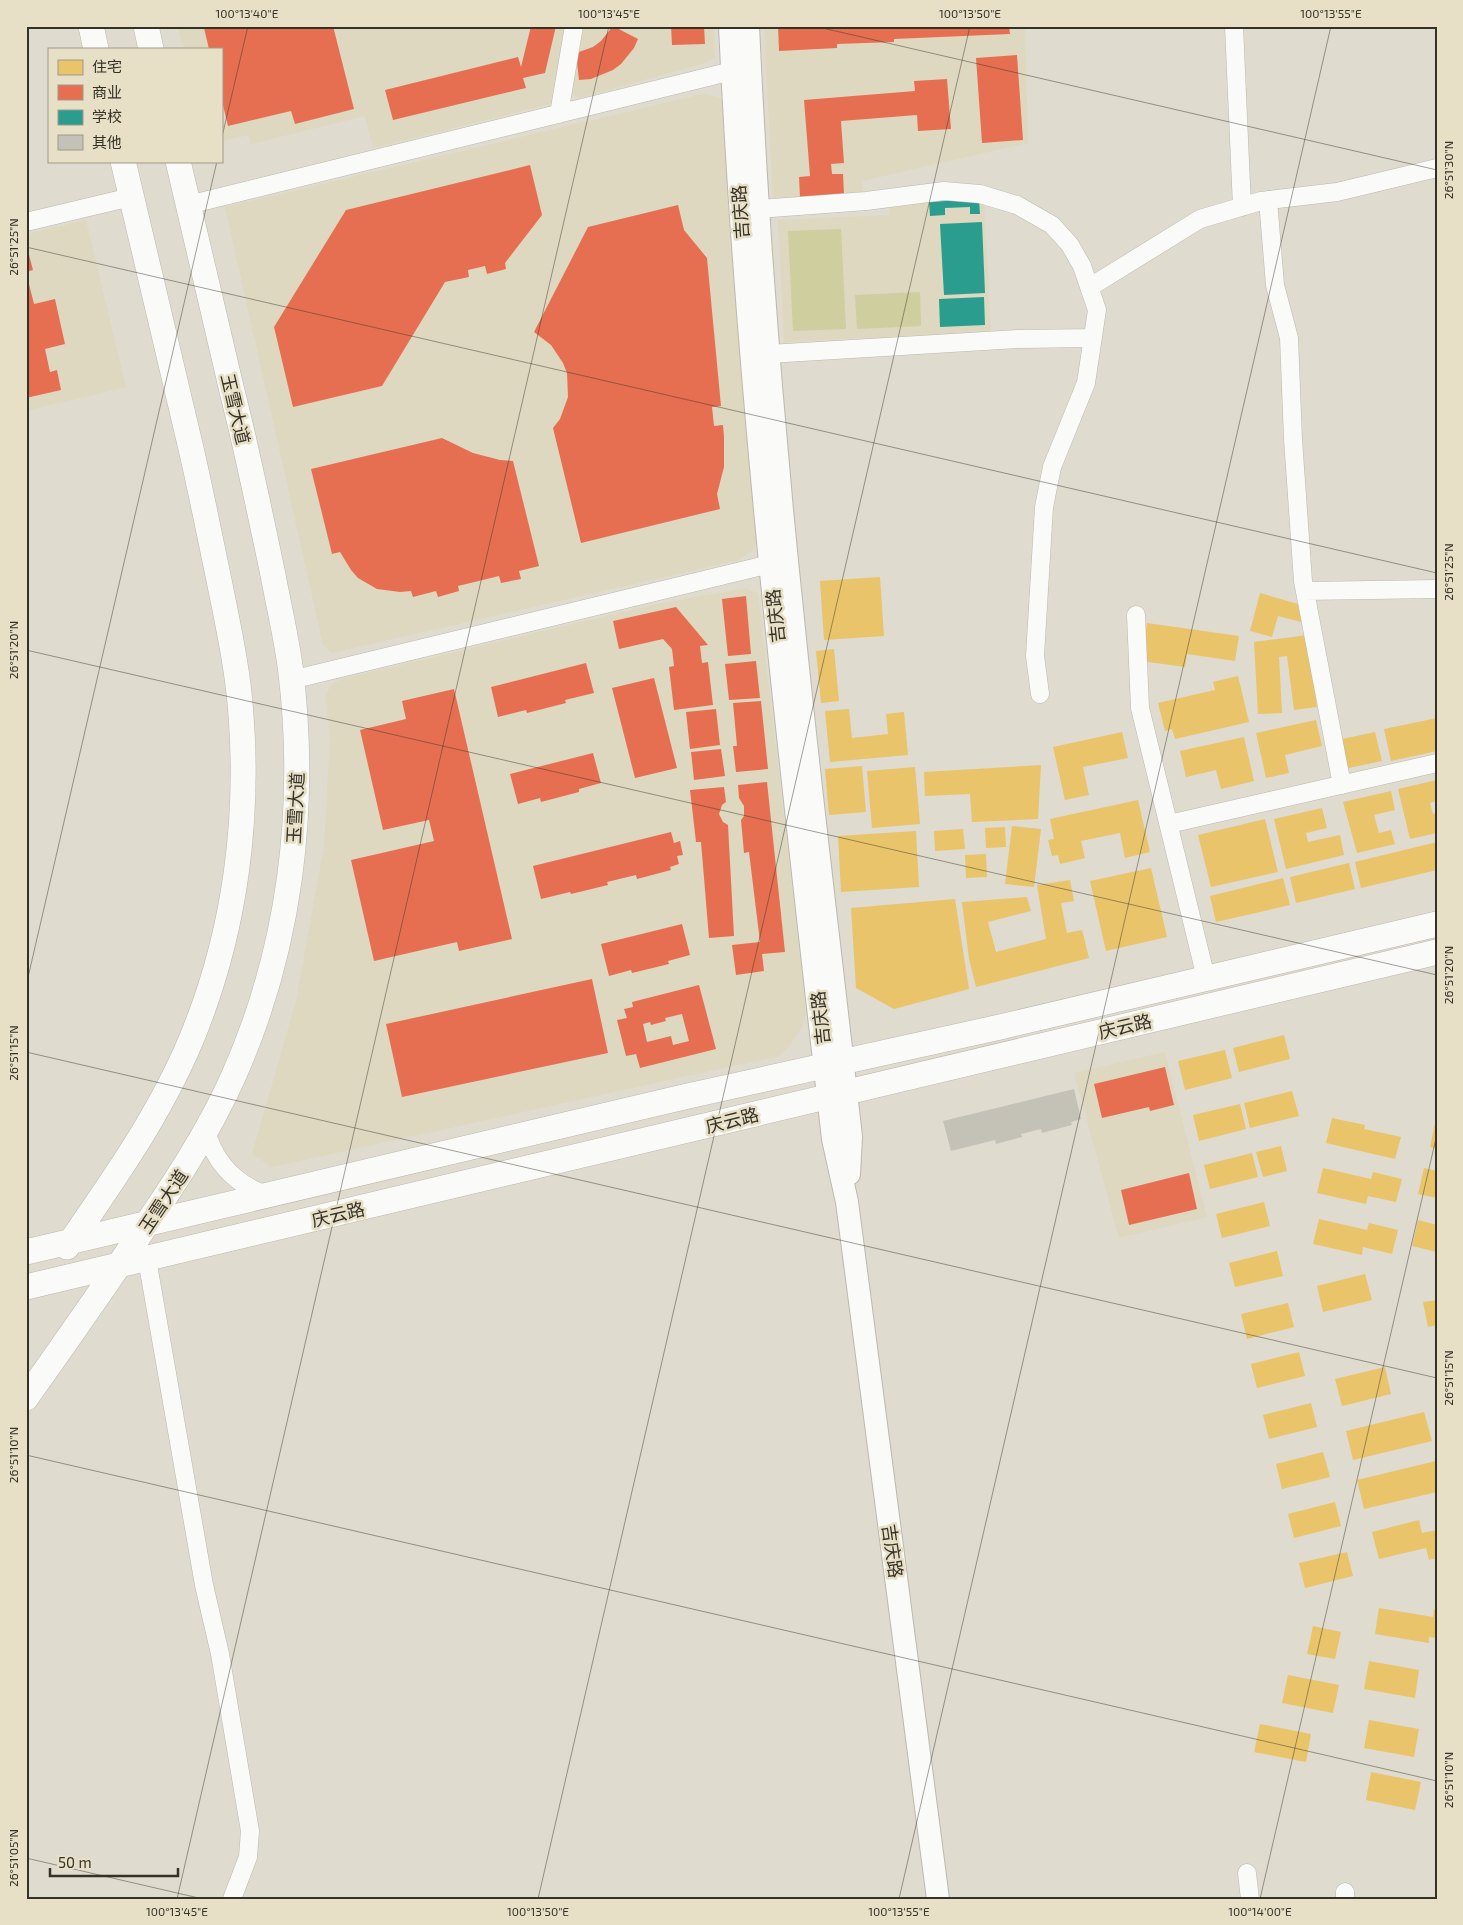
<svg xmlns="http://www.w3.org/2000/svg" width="1463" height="1925" font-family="'Exo 2','Noto Sans SC',sans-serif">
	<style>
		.built { fill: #ded8c0 }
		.green { fill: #cece9e }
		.homes { fill: #e9c46a }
		.shops { fill: #e76f51; fill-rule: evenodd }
		.schools { fill: #2a9d8f }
		.building { fill: #c4c1b6 }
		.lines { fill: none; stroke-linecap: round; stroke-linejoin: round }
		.minor-casing { stroke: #bcb8ae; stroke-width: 19 }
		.tertiary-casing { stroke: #bcb8ae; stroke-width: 24 }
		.secondary-casing { stroke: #bcb8ae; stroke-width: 26 }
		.minor { stroke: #fafaf8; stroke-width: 18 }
		.tertiary { stroke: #fafaf8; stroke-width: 22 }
		.secondary { stroke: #fafaf8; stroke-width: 25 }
		.ticks { fill: none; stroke: #343127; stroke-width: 1; stroke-opacity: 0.45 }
		.labels { text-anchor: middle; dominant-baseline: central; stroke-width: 5; stroke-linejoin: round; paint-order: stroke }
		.street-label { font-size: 18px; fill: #343127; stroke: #e7dfc6 }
		.neatline { fill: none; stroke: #343127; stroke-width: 2 }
		.ticks-label { font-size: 12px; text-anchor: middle; fill: #343127 }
	</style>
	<rect width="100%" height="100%" fill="#dfdbce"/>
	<!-- built -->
	<path class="built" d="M 178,26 L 568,26 L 554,103 L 373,148 L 365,116 L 251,144 L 249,135 L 221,141 L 221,49 L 183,49 Z
		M 578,26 L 714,26 L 715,58 L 702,64 L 579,98 L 571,93 Z
		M 764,26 L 1025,26 L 1028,143 L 862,181 L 863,194 L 773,200 Z
		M 703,94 L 722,98 L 759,536 L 753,550 L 739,560 L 332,653 L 323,645 L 225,207 Z
		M 984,198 L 991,332 L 784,342 L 778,220 L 890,215 L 890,202 Z
		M 86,220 L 126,387 L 26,411 L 26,234 Z
		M 747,588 L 758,594 L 803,983 L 806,1015 L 802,1027 L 788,1048 L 779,1056 L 272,1167 L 252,1154 L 296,1001 L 324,846 L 330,736 L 325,695 L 333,683 L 342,679 L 657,604 Z
		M 1165,1052 L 1207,1217 L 1119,1238 L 1074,1073 Z"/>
	<!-- green -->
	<path class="green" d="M 841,229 L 846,329 L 793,331 L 788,231 Z
		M 920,292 L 921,326 L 857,329 L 855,295 Z"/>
	<!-- homes -->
	<path class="homes" d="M 880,577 L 884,636 L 824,640 L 820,581 Z
		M 1260,593 L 1298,604 L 1304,611 L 1305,623 L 1278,616 L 1272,637 L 1250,631 Z
		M 1147,623 L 1239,636 L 1235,661 L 1187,654 L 1185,667 L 1141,661 Z
		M 1307,635 L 1317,707 L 1294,710 L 1287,656 L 1279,657 L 1282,713 L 1258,714 L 1254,642 Z
		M 834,649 L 839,701 L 821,703 L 816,651 Z
		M 1238,676 L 1249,722 L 1175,739 L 1172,729 L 1165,731 L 1158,703 L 1215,690 L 1213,682 Z
		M 849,709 L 852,738 L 888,734 L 886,714 L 904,712 L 908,755 L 830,762 L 825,711 Z
		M 1437,718 L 1437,751 L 1391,761 L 1384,729 Z
		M 1316,720 L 1322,746 L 1285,755 L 1289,773 L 1266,778 L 1256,733 Z
		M 1122,732 L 1128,758 L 1083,767 L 1089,795 L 1065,800 L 1053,747 Z
		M 1375,732 L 1382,761 L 1344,769 L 1338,740 Z
		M 1244,737 L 1254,781 L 1221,789 L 1216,770 L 1186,777 L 1180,751 Z
		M 1041,765 L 1038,819 L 972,822 L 970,794 L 925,796 L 924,772 Z
		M 862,766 L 866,812 L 829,815 L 825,769 Z
		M 915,767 L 920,824 L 872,828 L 867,771 Z
		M 1437,780 L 1437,801 L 1430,803 L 1433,814 L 1437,813 L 1437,833 L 1410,839 L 1398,789 Z
		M 1391,791 L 1395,810 L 1374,815 L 1379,833 L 1391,830 L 1395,844 L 1357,853 L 1343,802 Z
		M 1138,800 L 1150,852 L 1125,858 L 1120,833 L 1081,841 L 1085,858 L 1060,864 L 1058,855 L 1052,856 L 1048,840 L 1054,839 L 1050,819 Z
		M 1322,808 L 1327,828 L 1306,833 L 1308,842 L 1340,835 L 1344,855 L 1286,869 L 1274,819 Z
		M 1265,819 L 1278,872 L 1211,887 L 1198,835 Z
		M 1012,826 L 1041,829 L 1034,887 L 1005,884 Z
		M 1005,827 L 1006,847 L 986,848 L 985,828 Z
		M 963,829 L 965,849 L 935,851 L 934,831 Z
		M 916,831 L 919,887 L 841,892 L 838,836 Z
		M 1437,842 L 1437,870 L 1361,888 L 1355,862 Z
		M 986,854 L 987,877 L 966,878 L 965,855 Z
		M 1349,863 L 1355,889 L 1296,903 L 1290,877 Z
		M 1151,868 L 1167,937 L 1106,951 L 1090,881 Z
		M 1283,878 L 1290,905 L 1216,922 L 1210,896 Z
		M 1070,880 L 1074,901 L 1061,903 L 1067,933 L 1082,930 L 1089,958 L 976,987 L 969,959 L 962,902 L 1027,897 L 1031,911 L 988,922 L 996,952 L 1046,939 L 1037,885 Z
		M 955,899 L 969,989 L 894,1009 L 856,988 L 851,908 Z
		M 1284,1035 L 1290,1059 L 1239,1072 L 1233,1048 Z
		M 1225,1050 L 1232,1078 L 1185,1090 L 1178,1061 Z
		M 1292,1091 L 1299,1116 L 1250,1128 L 1244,1103 Z
		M 1240,1104 L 1246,1129 L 1199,1141 L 1193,1115 Z
		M 1332,1118 L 1365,1125 L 1364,1129 L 1401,1137 L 1395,1159 L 1326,1143 Z
		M 1436,1119 L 1437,1119 L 1437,1149 L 1430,1147 Z
		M 1281,1146 L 1287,1171 L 1263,1177 L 1256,1152 Z
		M 1252,1153 L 1258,1177 L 1210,1189 L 1204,1165 Z
		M 1323,1168 L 1371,1179 L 1373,1172 L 1402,1179 L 1396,1202 L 1368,1196 L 1366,1204 L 1317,1193 Z
		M 1424,1168 L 1437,1171 L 1437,1198 L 1418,1194 Z
		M 1264,1202 L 1270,1226 L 1222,1238 L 1216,1214 Z
		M 1319,1219 L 1367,1230 L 1369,1223 L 1398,1230 L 1392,1254 L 1363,1247 L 1362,1255 L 1313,1244 Z
		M 1418,1220 L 1437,1225 L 1437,1252 L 1412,1246 Z
		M 1277,1251 L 1283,1276 L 1235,1287 L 1229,1263 Z
		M 1365,1274 L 1372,1300 L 1323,1312 L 1317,1286 Z
		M 1437,1300 L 1437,1325 L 1428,1327 L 1423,1302 Z
		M 1288,1303 L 1294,1327 L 1247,1339 L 1241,1314 Z
		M 1299,1352 L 1305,1376 L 1257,1388 L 1251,1364 Z
		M 1385,1367 L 1391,1394 L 1342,1406 L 1335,1379 Z
		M 1311,1403 L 1317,1427 L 1269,1439 L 1263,1415 Z
		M 1424,1412 L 1432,1441 L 1353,1460 L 1346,1431 Z
		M 1323,1452 L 1330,1477 L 1282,1489 L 1276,1464 Z
		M 1436,1461 L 1437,1492 L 1364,1509 L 1357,1480 Z
		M 1335,1502 L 1341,1526 L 1294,1538 L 1288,1514 Z
		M 1419,1520 L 1422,1533 L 1437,1530 L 1437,1558 L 1429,1560 L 1426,1548 L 1379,1559 L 1372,1532 Z
		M 1347,1552 L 1353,1576 L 1305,1588 L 1299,1563 Z
		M 1379,1608 L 1433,1617 L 1434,1609 L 1437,1610 L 1437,1638 L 1429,1637 L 1429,1643 L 1375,1634 Z
		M 1313,1626 L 1341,1632 L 1335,1659 L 1307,1654 Z
		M 1369,1661 L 1419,1670 L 1415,1698 L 1364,1689 Z
		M 1288,1675 L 1339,1685 L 1333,1713 L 1282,1703 Z
		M 1369,1720 L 1419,1729 L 1414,1757 L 1364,1748 Z
		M 1260,1724 L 1311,1734 L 1306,1762 L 1254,1752 Z
		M 1371,1772 L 1421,1782 L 1415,1810 L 1366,1800 Z"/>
	<!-- shops -->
	<path class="shops" d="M 211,26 L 333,26 L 354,109 L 295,124 L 291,111 L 228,126 L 221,97 L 221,49 L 209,49 L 204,28 Z
		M 531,26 L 556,26 L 545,73 L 523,78 L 526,88 L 393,120 L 385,90 L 518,57 L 521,67 Z
		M 613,26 L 638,39 L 634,48 L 621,64 L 613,70 L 591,79 L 579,80 L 576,53 L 593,47 L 601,41 Z
		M 671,26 L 704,26 L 705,44 L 672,45 Z
		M 778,26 L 1009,26 L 1010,34 L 894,39 L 894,42 L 837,44 L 837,48 L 779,51 Z
		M 1017,55 L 1023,140 L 982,143 L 976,58 Z
		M 947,79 L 951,129 L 918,131 L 917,115 L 841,121 L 844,163 L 831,164 L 832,174 L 843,174 L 844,194 L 800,197 L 799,177 L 810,176 L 804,100 L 915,91 L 914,81 Z
		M 530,165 L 542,215 L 505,263 L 506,269 L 487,274 L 485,266 L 468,270 L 469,277 L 445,282 L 382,386 L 293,407 L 274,327 L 346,210 Z
		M 678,205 L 684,230 L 707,258 L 721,406 L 712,407 L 714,426 L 723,425 L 724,437 L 724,467 L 717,494 L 720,509 L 581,543 L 553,428 L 560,419 L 568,397 L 567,373 L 563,363 L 551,345 L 534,332 L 588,227 Z
		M 26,243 L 33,270 L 26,272 Z
		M 26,272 L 34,304 L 55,299 L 65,344 L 45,349 L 50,372 L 57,370 L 61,390 L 26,398 Z
		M 442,438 L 473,453 L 500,460 L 513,461 L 539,566 L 519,571 L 521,579 L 501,583 L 499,576 L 458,586 L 459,591 L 438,597 L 436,591 L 413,597 L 411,591 L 400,592 L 377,589 L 358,578 L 351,570 L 340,552 L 332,554 L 311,469 Z
		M 746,596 L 751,654 L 728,656 L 722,599 Z
		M 676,607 L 708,645 L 700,646 L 702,663 L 708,662 L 713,705 L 674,710 L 669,667 L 674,666 L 672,649 L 663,639 L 619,649 L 613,621 Z
		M 756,661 L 760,698 L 729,700 L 725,664 Z
		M 586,663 L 594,693 L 565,700 L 566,703 L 527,713 L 526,710 L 498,717 L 491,687 Z
		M 654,678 L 677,768 L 635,778 L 612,688 Z
		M 454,689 L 512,939 L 459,951 L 457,942 L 374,961 L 351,860 L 434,841 L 429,820 L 383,830 L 360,730 L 406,719 L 402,701 Z
		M 761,701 L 768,769 L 736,772 L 733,746 L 737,746 L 733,703 Z
		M 716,709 L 720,745 L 690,749 L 686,712 Z
		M 721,749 L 725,776 L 694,780 L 691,752 Z
		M 593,753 L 601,783 L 579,789 L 579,792 L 541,802 L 540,798 L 518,804 L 510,774 Z
		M 767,782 L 785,952 L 762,954 L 764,971 L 736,975 L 732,945 L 760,942 L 749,852 L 744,853 L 741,820 L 744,816 L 744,806 L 739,798 L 738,785 Z
		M 724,787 L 726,802 L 722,805 L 719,814 L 723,822 L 728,825 L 734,936 L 709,938 L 701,842 L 696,842 L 690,790 Z
		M 671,832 L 674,843 L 680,841 L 683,855 L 677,856 L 679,864 L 670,867 L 671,870 L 637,879 L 636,875 L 607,882 L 608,885 L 571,894 L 570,892 L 541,899 L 533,866 Z
		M 682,924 L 690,955 L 668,961 L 669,964 L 632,973 L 631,970 L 609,976 L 601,944 Z
		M 592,979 L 608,1053 L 402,1097 L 386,1024 Z
		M 699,985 L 716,1049 L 640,1068 L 636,1054 L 626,1056 L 617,1020 L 627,1018 L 624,1009 L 633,1007 L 632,1002 ZM 682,1014 L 689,1041 L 673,1045 L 671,1036 L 647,1042 L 643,1024 L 650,1022 L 651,1025 L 666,1021 L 665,1018 Z
		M 1165,1067 L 1174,1105 L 1150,1111 L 1149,1107 L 1102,1118 L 1094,1084 Z
		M 1189,1173 L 1197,1209 L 1129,1225 L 1121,1190 Z"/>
	<!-- schools -->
	<path class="schools" d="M 979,199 L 980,214 L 970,214 L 970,207 L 945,208 L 945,215 L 930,216 L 929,202 Z
		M 982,222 L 985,293 L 944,295 L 940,224 Z
		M 984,297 L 985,325 L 940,327 L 939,299 Z"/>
	<!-- building -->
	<path class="building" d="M 1074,1089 L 1081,1119 L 1071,1122 L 1072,1125 L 1042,1133 L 1041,1129 L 1021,1134 L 1022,1137 L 996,1144 L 995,1140 L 951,1151 L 943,1121 Z"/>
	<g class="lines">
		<defs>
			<path id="minor" d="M 1234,26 L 1242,207
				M 559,114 L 574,26
				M 1268,200 L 1275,285 L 1289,338 L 1293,439 L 1303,581 L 1342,785
				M 188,205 L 732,71
				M 758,209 L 866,201 L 944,191 L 980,194 L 1017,205 L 1052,225 L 1070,245 L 1082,266 L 1097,310 L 1086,383 L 1052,467 L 1044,507 L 1035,656 L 1040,694
				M 26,222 L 131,197
				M 1090,287 L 1200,219 L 1261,201 L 1337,192 L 1437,168
				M 769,354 L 1018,339 L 1093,338
				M 1305,591 L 1437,589
				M 1136,615 L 1140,708 L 1206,978
				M 291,680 L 770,564
				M 1169,824 L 1437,763
				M 206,1131 C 215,1163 235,1184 266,1195
				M 147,1259 L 204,1585 L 220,1654 L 250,1831 L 248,1857 L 232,1899
				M 1247,1873 L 1250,1899
				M 1345,1892 L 1345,1899"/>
			<path id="tertiary" d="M 730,26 C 747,399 791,769 833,1139 L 847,1202 L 938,1899
				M 748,26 C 757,224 772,422 793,619 C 810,792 832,964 851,1137 L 849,1174"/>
			<path id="secondary" d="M 91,26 L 96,49
				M 146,26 L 151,49
				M 67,1247 C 116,1176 166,1106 197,1025 C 235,927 249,820 241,715 C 238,670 228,625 219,580 C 209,533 200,486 189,440 C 167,347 145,254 123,161
				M 26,1252 L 688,1096 L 1000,1027 L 1437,924
				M 26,1287 L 1437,952
				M 26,1398 C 63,1346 100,1293 136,1240 C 172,1187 208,1134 234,1075 C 290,949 307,809 291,673 C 287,640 279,607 273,575 C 263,527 253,480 242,432 C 220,342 199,252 178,161"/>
		</defs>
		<!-- minor casing -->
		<use href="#minor" class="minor-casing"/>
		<!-- tertiary casing -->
		<use href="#tertiary" class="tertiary-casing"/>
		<!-- secondary casing -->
		<use href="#secondary" class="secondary-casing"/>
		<!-- minor -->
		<use href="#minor" class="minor"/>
		<!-- tertiary -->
		<use href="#tertiary" class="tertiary"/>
		<!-- secondary -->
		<use href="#secondary" class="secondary"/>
	</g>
	<!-- ticks -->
	<path class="ticks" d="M 814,26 L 1437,170M 221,141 L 248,26M 26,247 L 1437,573M 26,650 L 1437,975M 26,986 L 217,161M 26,1052 L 1437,1378M 26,1455 L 1437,1781M 26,1858 L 203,1899M 177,1899 L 609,26M 538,1899 L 970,26M 899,1899 L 1331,26M 1260,1899 L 1437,1134"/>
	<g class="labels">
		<!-- street labels -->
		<g class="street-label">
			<text transform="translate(740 212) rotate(-94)">吉庆路</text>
			<text transform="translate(236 409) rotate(77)">玉雪大道</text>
			<text transform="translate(775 616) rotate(-96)">吉庆路</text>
			<text transform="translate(295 808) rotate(-87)">玉雪大道</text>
			<text transform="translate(820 1018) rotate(-96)">吉庆路</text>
			<text transform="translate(1125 1026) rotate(-13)">庆云路</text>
			<text transform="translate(732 1120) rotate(-14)">庆云路</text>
			<text transform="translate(163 1201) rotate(-56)">玉雪大道</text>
			<text transform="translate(338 1214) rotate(-13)">庆云路</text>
			<text transform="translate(893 1551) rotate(82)">吉庆路</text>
		</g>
	</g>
	<!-- border -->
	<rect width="1463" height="1925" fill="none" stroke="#e7dfc6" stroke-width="55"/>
	<!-- legend -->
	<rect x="48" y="48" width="175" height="115" fill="#e7dfc6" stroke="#9f9986"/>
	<rect x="58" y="60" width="25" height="15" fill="#e9c46a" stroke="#9f9986"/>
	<text x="92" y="72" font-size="15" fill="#343127">住宅</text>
	<rect x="58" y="85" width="25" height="15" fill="#e76f51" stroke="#9f9986"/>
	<text x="92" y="98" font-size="15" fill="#343127">商业</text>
	<rect x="58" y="110" width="25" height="15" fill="#2a9d8f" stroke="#9f9986"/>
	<text x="92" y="122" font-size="15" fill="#343127">学校</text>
	<rect x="58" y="135" width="25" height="15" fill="#c4c1b6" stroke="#9f9986"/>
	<text x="92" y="148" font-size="15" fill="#343127">其他</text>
	<!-- scale -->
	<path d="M50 1868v8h128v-8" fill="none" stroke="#343127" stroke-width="2.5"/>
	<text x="58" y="1868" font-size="15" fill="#343127" stroke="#e7dfc6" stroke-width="4" paint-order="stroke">50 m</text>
	<rect x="28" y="28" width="1408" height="1870" class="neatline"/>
	<g class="ticks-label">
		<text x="247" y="18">100°13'40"E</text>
		<text x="609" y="18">100°13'45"E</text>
		<text x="970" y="18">100°13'50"E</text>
		<text x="1331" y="18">100°13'55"E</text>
		<text transform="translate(1449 170) rotate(-90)" y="4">26°51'30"N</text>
		<text transform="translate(14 247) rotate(-90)" y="4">26°51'25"N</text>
		<text transform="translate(1449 572) rotate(-90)" y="4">26°51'25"N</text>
		<text transform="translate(14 650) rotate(-90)" y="4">26°51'20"N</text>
		<text transform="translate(1449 975) rotate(-90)" y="4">26°51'20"N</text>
		<text transform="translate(14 1053) rotate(-90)" y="4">26°51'15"N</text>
		<text transform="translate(1449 1378) rotate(-90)" y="4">26°51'15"N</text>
		<text transform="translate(14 1455) rotate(-90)" y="4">26°51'10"N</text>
		<text transform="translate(1449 1780) rotate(-90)" y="4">26°51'10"N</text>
		<text transform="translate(14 1858) rotate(-90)" y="4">26°51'05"N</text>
		<text x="177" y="1916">100°13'45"E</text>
		<text x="538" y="1916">100°13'50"E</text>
		<text x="899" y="1916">100°13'55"E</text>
		<text x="1260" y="1916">100°14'00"E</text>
	</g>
</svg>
